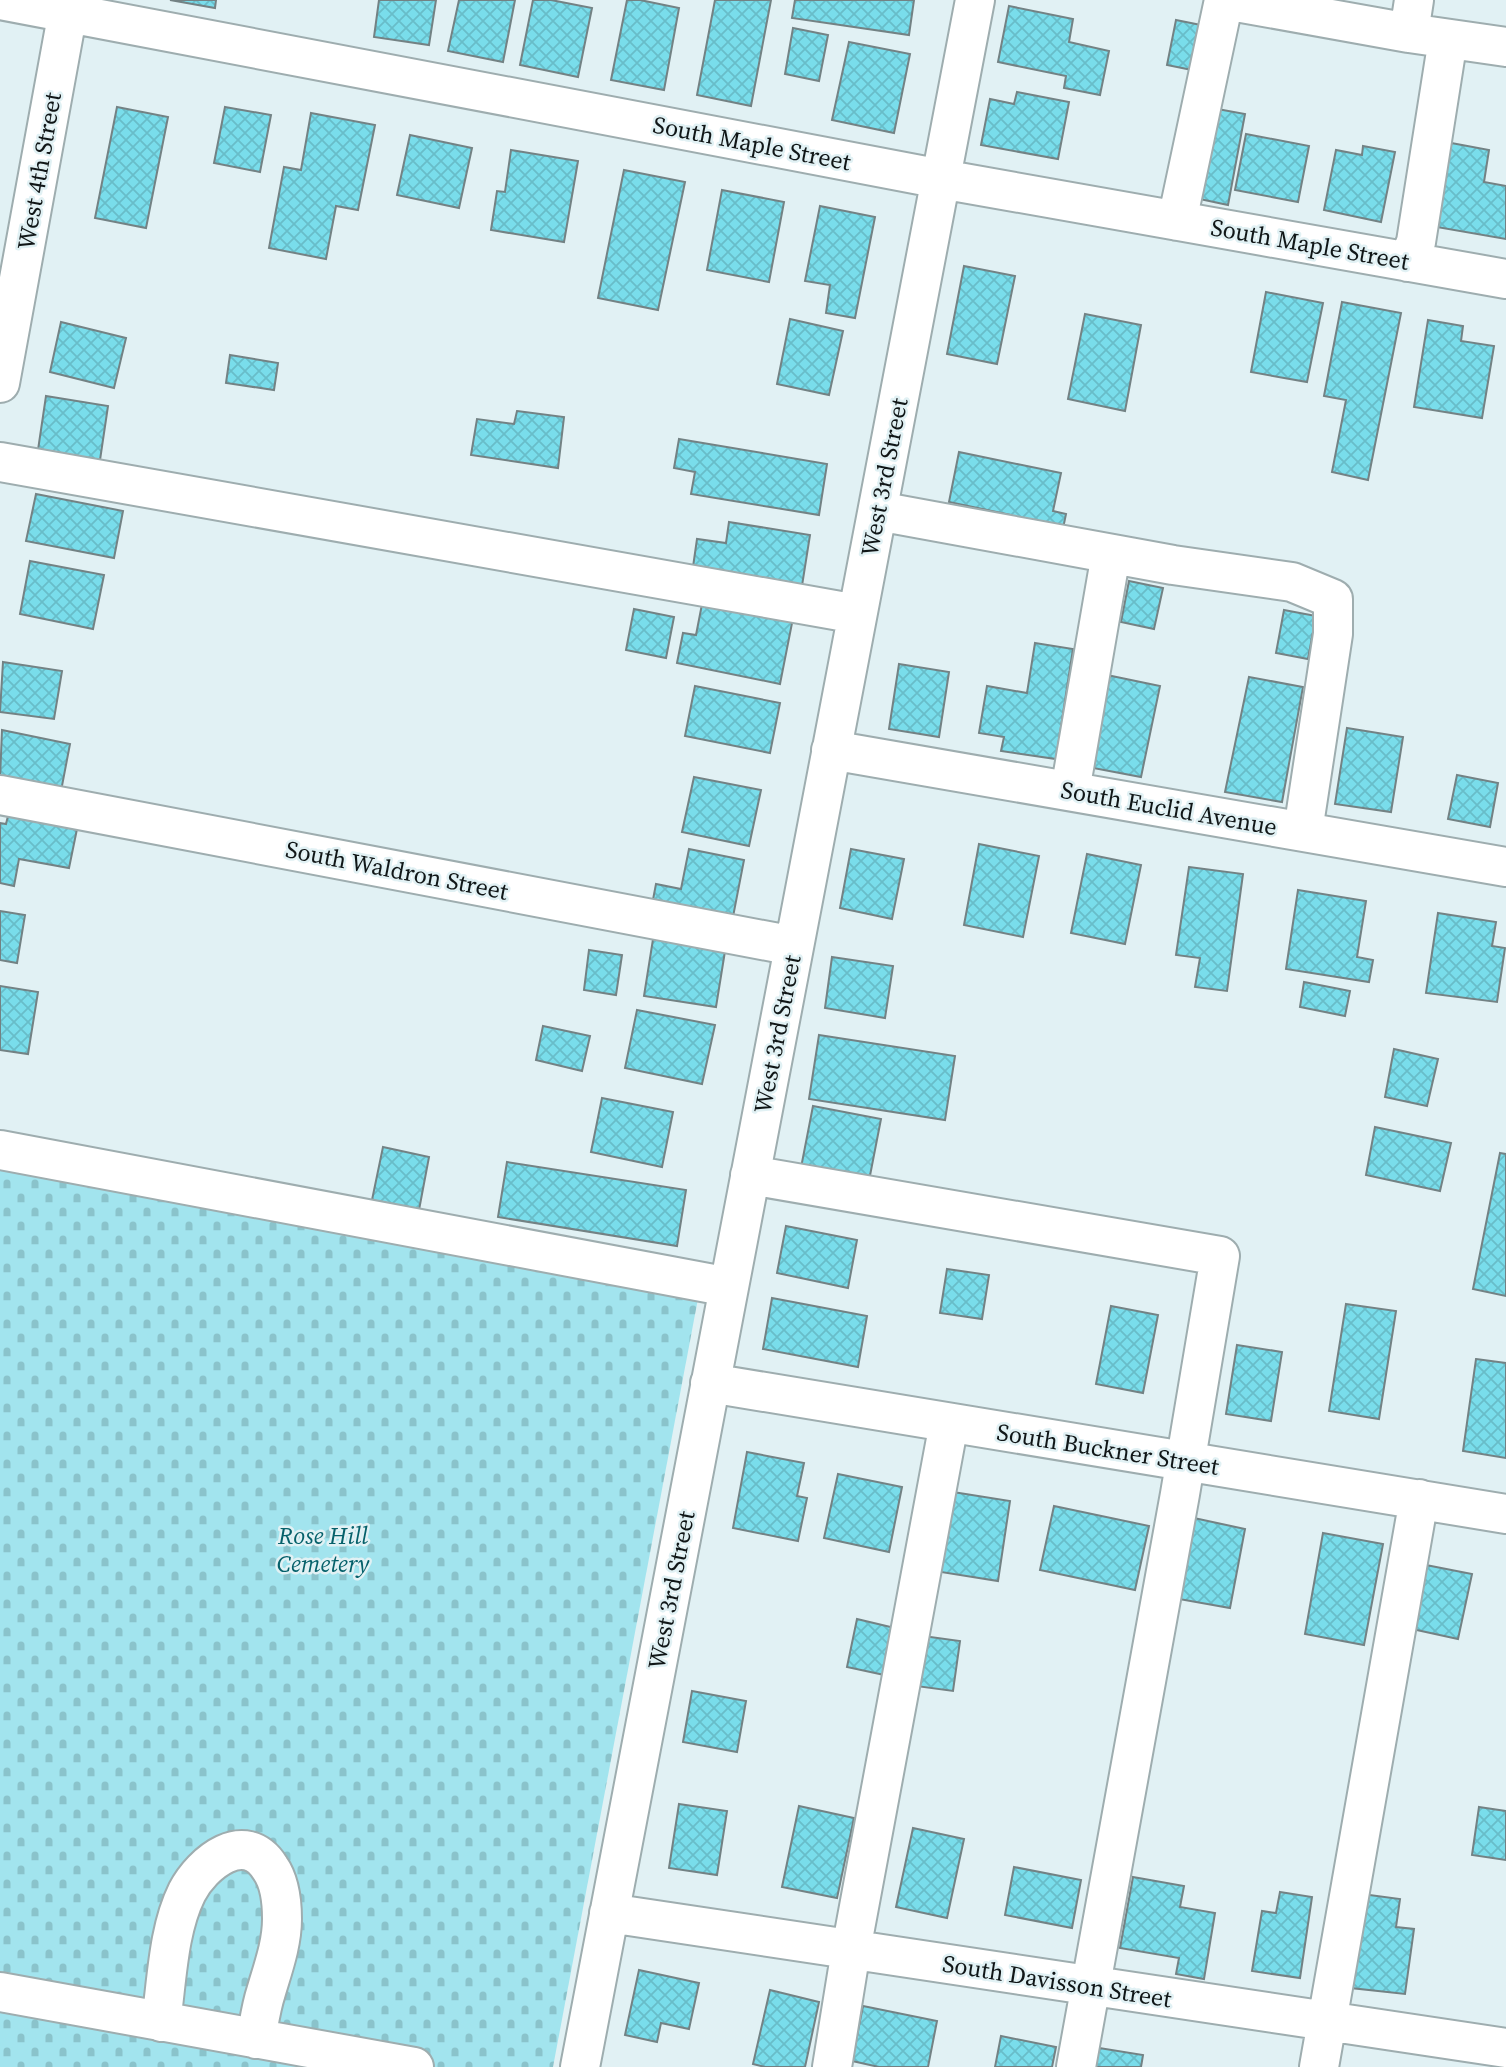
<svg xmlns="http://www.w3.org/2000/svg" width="1506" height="2067" font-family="'Source Serif 4',serif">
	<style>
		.cemetery { fill: url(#cemetery-stones) }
		.building { fill: url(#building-cross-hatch); stroke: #738284; stroke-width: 2 }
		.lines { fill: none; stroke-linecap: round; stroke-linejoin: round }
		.minor-casing { stroke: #9eadaf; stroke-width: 42 }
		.minor { stroke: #fff; stroke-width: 38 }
		.labels { text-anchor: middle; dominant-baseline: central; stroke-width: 5; stroke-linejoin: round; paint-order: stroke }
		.street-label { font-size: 24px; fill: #101617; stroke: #e1f1f4 }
		.park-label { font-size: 24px; font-style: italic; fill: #05606a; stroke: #e1f1f4 }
	</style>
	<defs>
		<pattern id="cemetery-stones" width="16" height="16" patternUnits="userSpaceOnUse" patternTransform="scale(1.75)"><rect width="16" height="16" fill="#a2e4ee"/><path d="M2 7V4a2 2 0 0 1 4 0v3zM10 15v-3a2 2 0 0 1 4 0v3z" fill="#8ac3cb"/></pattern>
		<pattern id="building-cross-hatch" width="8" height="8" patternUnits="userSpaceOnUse" patternTransform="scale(1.75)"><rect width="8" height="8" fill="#79ddeb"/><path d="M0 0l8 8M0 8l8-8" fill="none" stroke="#68bdc9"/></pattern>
	</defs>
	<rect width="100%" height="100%" fill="#e1f1f4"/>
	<!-- cemetery -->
	<path class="cemetery" d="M 0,1157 L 700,1288 L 553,2067 L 0,2067 Z"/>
	<!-- building -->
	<path class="building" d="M 170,0 L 216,0 L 215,8 Z
		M 379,0 L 436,0 L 429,45 L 374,37 Z
		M 459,0 L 515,0 L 503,62 L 448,51 Z
		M 533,0 L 551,0 L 592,8 L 578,77 L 520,65 Z
		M 627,0 L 640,0 L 679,8 L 664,90 L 611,80 Z
		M 715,0 L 771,0 L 751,106 L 697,95 Z
		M 795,0 L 914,0 L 909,35 L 792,18 Z
		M 1009,6 L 1073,19 L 1069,42 L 1109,51 L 1100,95 L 1064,88 L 1066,76 L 998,62 Z
		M 1176,20 L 1206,26 L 1197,71 L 1167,65 Z
		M 793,28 L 828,35 L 819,81 L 785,74 Z
		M 849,42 L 910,54 L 894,133 L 832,120 Z
		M 1017,92 L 1069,102 L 1058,159 L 981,145 L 990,99 L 1014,104 Z
		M 117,107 L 168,117 L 146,228 L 95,218 Z
		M 225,107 L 271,115 L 260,172 L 214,163 Z
		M 1212,108 L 1245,114 L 1228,205 L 1195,198 Z
		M 311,113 L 375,125 L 358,210 L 336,206 L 326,259 L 269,248 L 284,167 L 301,170 Z
		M 1246,134 L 1309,146 L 1298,202 L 1235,190 Z
		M 410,135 L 472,148 L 459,208 L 397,195 Z
		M 1446,142 L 1489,150 L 1484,182 L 1506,186 L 1506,239 L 1431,226 Z
		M 1363,146 L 1395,152 L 1381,222 L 1324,210 L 1336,150 L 1362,155 Z
		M 511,150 L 578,161 L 564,242 L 491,230 L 497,191 L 505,192 Z
		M 624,170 L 685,182 L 658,310 L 598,298 Z
		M 722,190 L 784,202 L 769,282 L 707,270 Z
		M 820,206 L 875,217 L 855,318 L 826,313 L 830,285 L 805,281 Z
		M 964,266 L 1015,276 L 997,364 L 947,354 Z
		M 1266,292 L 1323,303 L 1307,382 L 1251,372 Z
		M 1342,302 L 1401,313 L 1368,480 L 1332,472 L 1346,400 L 1324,396 Z
		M 1085,314 L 1141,325 L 1125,411 L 1068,399 Z
		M 790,319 L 843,331 L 829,395 L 777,384 Z
		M 1428,320 L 1463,326 L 1461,341 L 1494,346 L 1482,418 L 1414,407 Z
		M 61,322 L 126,338 L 114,388 L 50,372 Z
		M 230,355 L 278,363 L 274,390 L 226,383 Z
		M 46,396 L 108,406 L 100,460 L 38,450 Z
		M 517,411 L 564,417 L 558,468 L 471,455 L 477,419 L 514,424 Z
		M 679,439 L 827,464 L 819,515 L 691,494 L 695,472 L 674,468 Z
		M 959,452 L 1061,473 L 1053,511 L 1066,514 L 1061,538 L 1008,527 L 1011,515 L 949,502 Z
		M 36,494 L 123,511 L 114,558 L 26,541 Z
		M 729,522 L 810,535 L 801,592 L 692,574 L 697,539 L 726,543 Z
		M 30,561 L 104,575 L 93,629 L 20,614 Z
		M 1129,581 L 1163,588 L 1154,629 L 1121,622 Z
		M 703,599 L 793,618 L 780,684 L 677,663 L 683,633 L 696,635 Z
		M 634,609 L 674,617 L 666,658 L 626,650 Z
		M 1284,610 L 1316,616 L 1308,659 L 1276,653 Z
		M 1035,643 L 1073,649 L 1056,759 L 1001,751 L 1004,737 L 979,733 L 987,686 L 1027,693 Z
		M 3,662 L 62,671 L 54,719 L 0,712 Z
		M 899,664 L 949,672 L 939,737 L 889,729 Z
		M 1107,675 L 1160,686 L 1141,777 L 1088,767 Z
		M 1249,677 L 1303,687 L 1282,802 L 1225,792 Z
		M 695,686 L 780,703 L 770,753 L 685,736 Z
		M 1347,728 L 1403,737 L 1391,812 L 1335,804 Z
		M 2,730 L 70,744 L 61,791 L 0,779 Z
		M 1457,775 L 1498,783 L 1490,827 L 1448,819 Z
		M 694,777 L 761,790 L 749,846 L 682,832 Z
		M 8,816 L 77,829 L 69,868 L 19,859 L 14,886 L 0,883 L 0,823 L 6,824 Z
		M 979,844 L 1039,856 L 1023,937 L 964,925 Z
		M 689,849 L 744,860 L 731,927 L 651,910 L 656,884 L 681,889 Z
		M 851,849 L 904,859 L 892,919 L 840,908 Z
		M 1087,854 L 1141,865 L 1125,944 L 1071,933 Z
		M 1189,867 L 1243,874 L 1227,991 L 1195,987 L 1200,958 L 1176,955 Z
		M 1298,890 L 1366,901 L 1357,957 L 1373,960 L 1369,982 L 1286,969 Z
		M 0,911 L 25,915 L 17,963 L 0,960 Z
		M 1438,913 L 1496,922 L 1492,946 L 1505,948 L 1497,1002 L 1426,993 Z
		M 654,933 L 726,945 L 716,1007 L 644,996 Z
		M 589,950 L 622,955 L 616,995 L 584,990 Z
		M 832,957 L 893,966 L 885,1018 L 825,1008 Z
		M 1304,982 L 1350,991 L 1345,1016 L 1300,1007 Z
		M 0,986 L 38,992 L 28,1054 L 0,1050 Z
		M 637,1010 L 715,1025 L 702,1084 L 625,1068 Z
		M 543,1026 L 590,1036 L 582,1071 L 536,1060 Z
		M 819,1035 L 955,1056 L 945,1120 L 809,1099 Z
		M 1394,1049 L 1438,1059 L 1427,1106 L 1385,1097 Z
		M 602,1098 L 673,1112 L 662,1167 L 591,1152 Z
		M 813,1106 L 881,1119 L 867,1191 L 799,1178 Z
		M 1375,1127 L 1451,1143 L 1440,1191 L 1366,1175 Z
		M 383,1147 L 429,1157 L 419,1210 L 372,1200 Z
		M 1500,1153 L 1506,1154 L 1506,1296 L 1473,1289 Z
		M 507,1162 L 686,1190 L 677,1246 L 498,1217 Z
		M 786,1226 L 857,1240 L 848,1288 L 777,1273 Z
		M 947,1269 L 989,1275 L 982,1319 L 940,1313 Z
		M 772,1298 L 867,1316 L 858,1367 L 763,1349 Z
		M 1346,1304 L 1396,1311 L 1379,1419 L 1329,1411 Z
		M 1111,1306 L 1158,1315 L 1143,1393 L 1096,1384 Z
		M 1237,1345 L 1282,1352 L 1271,1421 L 1226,1414 Z
		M 1476,1359 L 1506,1363 L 1506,1458 L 1463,1451 Z
		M 747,1452 L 804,1463 L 797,1496 L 807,1498 L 798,1541 L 733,1528 Z
		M 838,1474 L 902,1487 L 889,1552 L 824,1538 Z
		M 953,1492 L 1010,1501 L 998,1581 L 941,1572 Z
		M 1054,1506 L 1149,1526 L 1135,1590 L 1040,1570 Z
		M 1194,1518 L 1245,1529 L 1230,1608 L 1179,1599 Z
		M 1323,1533 L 1383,1544 L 1364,1645 L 1305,1634 Z
		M 1426,1565 L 1472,1574 L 1458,1639 L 1412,1629 Z
		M 857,1619 L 899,1629 L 889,1676 L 847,1667 Z
		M 923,1636 L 960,1641 L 953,1691 L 916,1686 Z
		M 692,1691 L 746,1701 L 737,1752 L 683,1742 Z
		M 679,1804 L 727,1811 L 717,1875 L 669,1868 Z
		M 799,1806 L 854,1818 L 837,1898 L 782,1887 Z
		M 1479,1807 L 1506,1811 L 1506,1860 L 1472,1855 Z
		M 913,1828 L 964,1839 L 947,1918 L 896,1907 Z
		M 1014,1867 L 1081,1880 L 1072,1928 L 1005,1915 Z
		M 1133,1877 L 1184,1886 L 1180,1907 L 1215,1913 L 1204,1979 L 1176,1974 L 1179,1958 L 1120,1948 Z
		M 1280,1892 L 1312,1897 L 1300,1978 L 1252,1971 L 1262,1911 L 1276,1913 Z
		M 1362,1894 L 1400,1899 L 1396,1927 L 1414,1929 L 1405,1994 L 1351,1988 Z
		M 639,1970 L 699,1983 L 689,2029 L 661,2023 L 657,2042 L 625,2035 Z
		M 770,1990 L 819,2002 L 805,2067 L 765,2067 L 753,2064 Z
		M 863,2006 L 937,2021 L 928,2067 L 879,2067 L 852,2061 Z
		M 1001,2036 L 1056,2047 L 1052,2067 L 995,2067 Z
		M 1093,2047 L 1143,2055 L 1141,2067 L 1090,2067 Z"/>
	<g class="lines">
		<defs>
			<path id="minor" d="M 0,0 L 941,179 L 1506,279
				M 1225,0 L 1409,33 L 1506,47
				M 1409,33 L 1414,0
				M 1177,221 L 1224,0
				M 1408,262 L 1416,242 L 1448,39
				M 0,383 L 70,0
				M 0,462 L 857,614
				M 878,511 L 1173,565 L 1292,582 L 1333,599 L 1333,634 L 1303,831
				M 831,750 L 1506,867
				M 1070,791 L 1111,554
				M 0,795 L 794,946
				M 0,1150 L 729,1287
				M 750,1175 L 1220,1256 L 1180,1494 L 1076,2067
				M 710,1383 L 1506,1514
				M 609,1913 L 1506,2048
				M 0,1992 L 414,2067
				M 161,2022 C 167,1980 168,1930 187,1892 C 202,1863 245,1828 270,1868 C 280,1882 282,1902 282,1919 C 282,1944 273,1968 266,1992 C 261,2007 259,2023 256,2039
				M 580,2067 L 975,0
				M 832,2067 L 851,1950 L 949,1423
				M 1319,2067 L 1419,1499"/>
		</defs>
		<!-- minor casing -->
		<use href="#minor" class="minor-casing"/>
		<!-- minor -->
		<use href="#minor" class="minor"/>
	</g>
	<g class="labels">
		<!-- street labels -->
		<g class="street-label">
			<text transform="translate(752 143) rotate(11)">South Maple Street</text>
			<text transform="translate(39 171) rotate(-80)">West 4th Street</text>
			<text transform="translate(1310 244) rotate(10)">South Maple Street</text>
			<text transform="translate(884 477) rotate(-79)">West 3rd Street</text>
			<text transform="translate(1169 808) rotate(10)">South Euclid Avenue</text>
			<text transform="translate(397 870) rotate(11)">South Waldron Street</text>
			<text transform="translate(777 1034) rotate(-79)">West 3rd Street</text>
			<text transform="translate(1108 1449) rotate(9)">South Buckner Street</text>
			<text transform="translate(671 1590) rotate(-79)">West 3rd Street</text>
			<text transform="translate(1057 1981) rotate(9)">South Davisson Street</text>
		</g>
		<!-- park labels -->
		<g class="park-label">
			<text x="323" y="1535">Rose Hill<tspan x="323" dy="28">Cemetery</tspan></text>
		</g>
	</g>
</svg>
